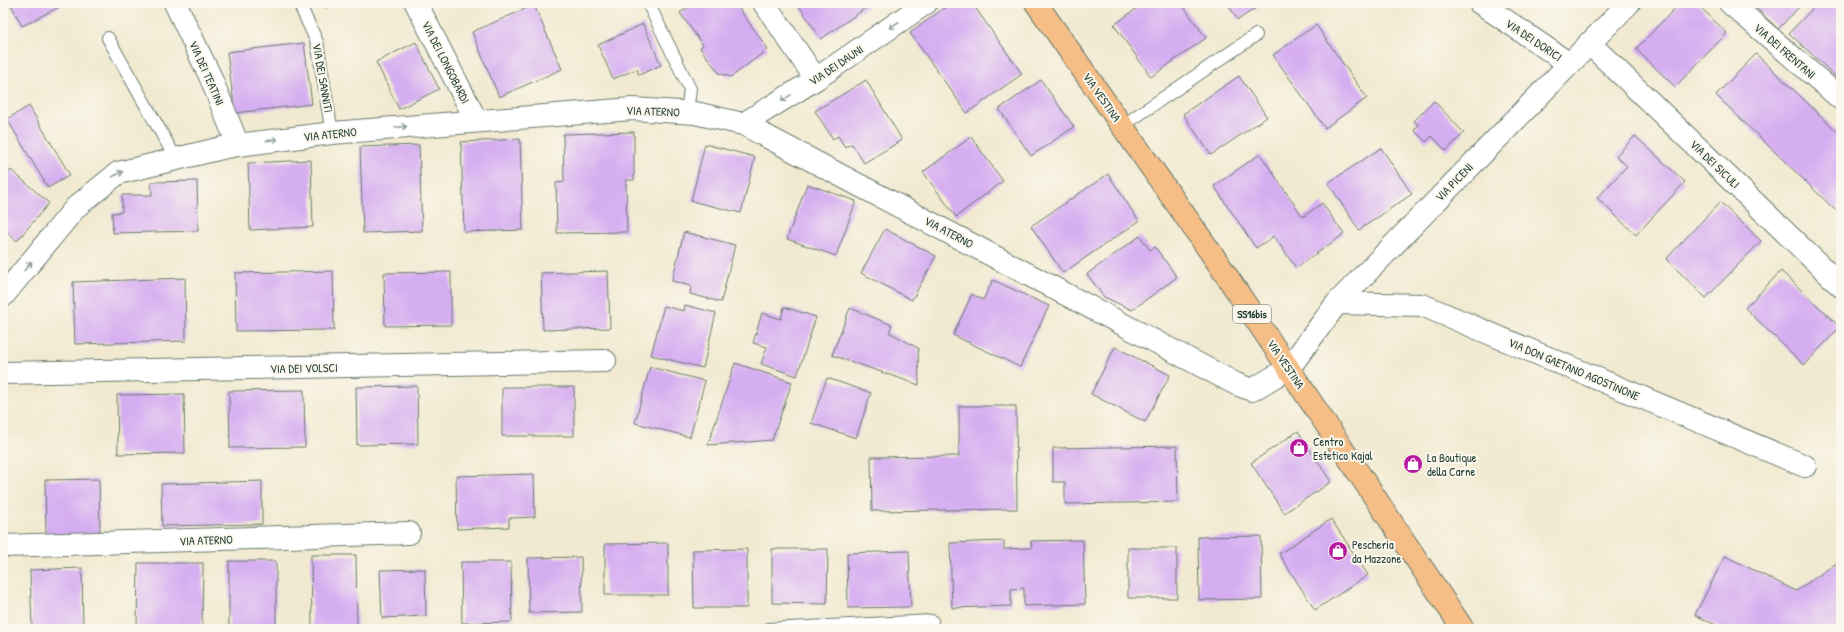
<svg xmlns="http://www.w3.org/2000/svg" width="1844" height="632" font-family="'Patrick Hand',sans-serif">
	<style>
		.building { fill: #d5adf1 }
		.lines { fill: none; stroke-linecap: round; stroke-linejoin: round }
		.service-casing { stroke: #687a6b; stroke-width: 14 }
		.minor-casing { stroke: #687a6b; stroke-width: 24 }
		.primary-casing { stroke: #687a6b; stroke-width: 24 }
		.service { stroke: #fff; stroke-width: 12 }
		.minor { stroke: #fff; stroke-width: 22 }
		.primary { stroke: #f6be87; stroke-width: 22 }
		.oneway { stroke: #8f9e9a }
		.labels { text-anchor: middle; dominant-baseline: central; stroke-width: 4; stroke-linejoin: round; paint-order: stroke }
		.shield { fill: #fbf7ec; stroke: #61756b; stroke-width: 1 }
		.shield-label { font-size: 11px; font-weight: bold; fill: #1f3d34 }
		.street-label { font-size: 12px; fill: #1f3d34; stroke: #fbf7ec }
		.poi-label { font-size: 12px; fill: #1f3d34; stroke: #fbf7ec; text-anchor: start }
	</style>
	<rect width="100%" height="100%" fill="#fbf7ec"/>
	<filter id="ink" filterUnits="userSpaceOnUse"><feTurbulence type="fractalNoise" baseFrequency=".025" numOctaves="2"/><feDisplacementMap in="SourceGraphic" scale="8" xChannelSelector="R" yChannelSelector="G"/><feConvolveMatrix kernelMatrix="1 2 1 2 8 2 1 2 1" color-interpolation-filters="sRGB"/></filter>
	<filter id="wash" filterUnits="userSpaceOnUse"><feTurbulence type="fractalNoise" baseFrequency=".012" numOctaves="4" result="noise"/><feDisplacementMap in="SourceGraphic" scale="16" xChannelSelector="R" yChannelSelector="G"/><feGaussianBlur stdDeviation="0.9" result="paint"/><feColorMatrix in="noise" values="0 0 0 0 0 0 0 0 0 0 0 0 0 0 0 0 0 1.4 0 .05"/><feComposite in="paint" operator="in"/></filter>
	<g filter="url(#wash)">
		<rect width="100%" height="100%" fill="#f1ead1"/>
		<g id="blocks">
			<!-- building -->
			<path class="building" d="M 10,3 L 67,3 L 22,26 Z
				M 323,3 L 335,3 L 326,8 Z
				M 693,3 L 735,3 L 768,49 L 731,77 L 719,73 L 700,48 L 703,45 L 680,13 Z
				M 797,3 L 865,3 L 867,7 L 821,39 Z
				M 951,3 L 972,3 L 1022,74 L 967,113 L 910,33 Z
				M 1144,3 L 1181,3 L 1206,38 L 1151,77 L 1114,25 Z
				M 1227,3 L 1263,3 L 1238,20 Z
				M 1680,3 L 1696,3 L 1727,33 L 1675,87 L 1636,49 Z
				M 1751,3 L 1803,3 L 1778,29 Z
				M 1818,3 L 1832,3 L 1841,11 L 1841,69 L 1835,76 L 1789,33 Z
				M 534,5 L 562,69 L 499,97 L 472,32 Z
				M 643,24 L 661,65 L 639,75 L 637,69 L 613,79 L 598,45 Z
				M 1316,25 L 1367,98 L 1325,128 L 1273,55 Z
				M 416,42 L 439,89 L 399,109 L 376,62 Z
				M 304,43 L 312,104 L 235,113 L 227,52 Z
				M 1756,54 L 1841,135 L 1841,205 L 1835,210 L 1716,95 Z
				M 1239,76 L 1267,117 L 1211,155 L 1183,114 Z
				M 866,80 L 902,140 L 864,163 L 852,144 L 845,147 L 838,136 L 833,139 L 815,111 Z
				M 1041,80 L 1074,127 L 1031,156 L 999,109 Z
				M 1434,101 L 1464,133 L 1446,151 L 1432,136 L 1426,142 L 1414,130 L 1419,125 L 1414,121 Z
				M 29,106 L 70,175 L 48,188 L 7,119 Z
				M 634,132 L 634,180 L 626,180 L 627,232 L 557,233 L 556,183 L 564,182 L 563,134 Z
				M 1635,136 L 1685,182 L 1636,235 L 1597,198 L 1627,166 L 1616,156 Z
				M 971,137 L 1003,181 L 956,217 L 923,172 Z
				M 520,139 L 523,230 L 464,232 L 461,142 Z
				M 705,144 L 755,157 L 741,213 L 691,201 Z
				M 419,145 L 422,231 L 363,233 L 360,147 Z
				M 1381,148 L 1412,194 L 1359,230 L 1328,183 Z
				M 1260,154 L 1303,217 L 1322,203 L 1344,234 L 1296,268 L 1274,236 L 1256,248 L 1214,186 Z
				M 311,160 L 313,227 L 250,230 L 248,163 Z
				M 11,170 L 49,203 L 17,241 L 3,229 L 3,179 Z
				M 1108,174 L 1139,221 L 1063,273 L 1031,226 Z
				M 197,181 L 198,231 L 113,233 L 112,213 L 122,212 L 122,195 L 152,195 L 151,182 Z
				M 807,184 L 856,201 L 836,256 L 787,239 Z
				M 1720,202 L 1761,241 L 1706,298 L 1666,259 Z
				M 885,229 L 936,256 L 912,300 L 861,273 Z
				M 684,232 L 735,245 L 721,302 L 690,294 L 691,286 L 672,281 Z
				M 1140,236 L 1150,250 L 1155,247 L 1177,277 L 1132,310 L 1104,297 L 1087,274 Z
				M 333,271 L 334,330 L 236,331 L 235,273 Z
				M 608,271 L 610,328 L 543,330 L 541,273 Z
				M 1781,271 L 1840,327 L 1804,365 L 1745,308 Z
				M 451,272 L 451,325 L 385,326 L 384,273 Z
				M 185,278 L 186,341 L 75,344 L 73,282 Z
				M 993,280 L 1049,306 L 1020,367 L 953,335 L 972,294 L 983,300 Z
				M 685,305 L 716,313 L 703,368 L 651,355 L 664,306 L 684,311 Z
				M 784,307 L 816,317 L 797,376 L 761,364 L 767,347 L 753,343 L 762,313 L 781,319 Z
				M 850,308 L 892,325 L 889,332 L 918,348 L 919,385 L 832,355 Z
				M 1115,347 L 1170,375 L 1145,422 L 1091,394 Z
				M 735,363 L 792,382 L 772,440 L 708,445 Z
				M 650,367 L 705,381 L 690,437 L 635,423 Z
				M 827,378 L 871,393 L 856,438 L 811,423 Z
				M 417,386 L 418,444 L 357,445 L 356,387 Z
				M 502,387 L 574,387 L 574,436 L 502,436 Z
				M 304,390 L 305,447 L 230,448 L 229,391 Z
				M 184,394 L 185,453 L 118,454 L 117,395 Z
				M 959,406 L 1016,406 L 1017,509 L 872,511 L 871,457 L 959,456 Z
				M 1298,431 L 1331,482 L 1284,513 L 1251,463 Z
				M 1177,446 L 1178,502 L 1065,504 L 1065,482 L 1053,482 L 1053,448 Z
				M 534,474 L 535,517 L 509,518 L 509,527 L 457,529 L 456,476 Z
				M 99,479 L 100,534 L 46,535 L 45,480 Z
				M 262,481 L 262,524 L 162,526 L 161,484 Z
				M 1331,519 L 1368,575 L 1315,610 L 1279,554 Z
				M 1261,536 L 1262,599 L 1199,600 L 1198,537 Z
				M 1083,540 L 1085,604 L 1024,606 L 1024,588 L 1011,589 L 1011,606 L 952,608 L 950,543 L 1004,541 L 1004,549 L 1032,548 L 1031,541 Z
				M 668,543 L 668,595 L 605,595 L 605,544 Z
				M 1128,548 L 1177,548 L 1177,598 L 1128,598 Z
				M 747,549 L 747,608 L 694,608 L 693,550 Z
				M 772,549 L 828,549 L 827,604 L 772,603 Z
				M 909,551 L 911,607 L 848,608 L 847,553 Z
				M 311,555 L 356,555 L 357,628 L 312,628 Z
				M 1725,556 L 1796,591 L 1841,560 L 1841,629 L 1724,629 L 1695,615 Z
				M 581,557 L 582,612 L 529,613 L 528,558 Z
				M 229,561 L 276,561 L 276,628 L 229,628 Z
				M 461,562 L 511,562 L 512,622 L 462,623 Z
				M 138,563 L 203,563 L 202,627 L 137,627 Z
				M 82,568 L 83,629 L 32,629 L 30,570 Z
				M 425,569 L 426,616 L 382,618 L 380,570 Z"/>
		</g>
	</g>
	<g filter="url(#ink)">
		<use href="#blocks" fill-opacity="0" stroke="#687a6b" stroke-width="1"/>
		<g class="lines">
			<defs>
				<path id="service" d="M 299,3 L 317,42 L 332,133
					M 648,3 L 690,89 L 687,112
					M 108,38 L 176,159
					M 1122,126 L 1256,35
					M 768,629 L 932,621"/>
				<path id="minor" d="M 175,3 L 210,76 L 238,145
					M 416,3 L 476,120
					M 764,3 L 816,79
					M 1480,3 L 1568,63
					M 1730,3 L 1841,99
					M 1589,43 L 1841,286
					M 743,124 L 816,79 L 926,3
					M 3,296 L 76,207 L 118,173 L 222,148 L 238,145 L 332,133 L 632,109 L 695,113 L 743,124 L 1236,384 L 1252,390 L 1289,368 L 1337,303 L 1629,3
					M 1337,303 L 1422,305 L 1805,466
					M 3,373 L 605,361
					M 3,546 L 409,533"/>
				<path id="primary" d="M 1036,3 L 1216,260 L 1463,629"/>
			</defs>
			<!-- service casing -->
			<use href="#service" class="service-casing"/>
			<!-- minor casing -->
			<use href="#minor" class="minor-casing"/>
			<!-- primary casing -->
			<use href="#primary" class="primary-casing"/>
			<!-- service -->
			<use href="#service" class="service"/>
			<!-- minor -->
			<use href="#minor" class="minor"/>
			<!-- primary -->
			<use href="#primary" class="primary"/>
		</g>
		<!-- one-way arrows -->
		<defs><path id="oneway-shaft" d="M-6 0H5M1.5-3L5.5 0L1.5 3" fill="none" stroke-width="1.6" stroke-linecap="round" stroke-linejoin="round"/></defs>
		<g class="oneway">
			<use href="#oneway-shaft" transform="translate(894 25) rotate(145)"/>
			<use href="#oneway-shaft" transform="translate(786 98) rotate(148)"/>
			<use href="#oneway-shaft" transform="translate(401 127) rotate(-5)"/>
			<use href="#oneway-shaft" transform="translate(272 140) rotate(-7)"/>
			<use href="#oneway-shaft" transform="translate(118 174) rotate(-27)"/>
			<use href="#oneway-shaft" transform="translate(28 266) rotate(-51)"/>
		</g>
	</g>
	<!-- icons -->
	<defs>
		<symbol id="shop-disc" viewBox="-11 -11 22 22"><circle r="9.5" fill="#b5179e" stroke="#fbf7ec"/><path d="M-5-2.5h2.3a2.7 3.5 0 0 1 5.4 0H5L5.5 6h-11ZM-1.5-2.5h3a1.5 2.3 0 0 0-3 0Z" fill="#fff"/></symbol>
	</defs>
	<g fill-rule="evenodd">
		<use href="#shop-disc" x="1288" y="437" width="22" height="22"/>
		<use href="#shop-disc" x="1402" y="453" width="22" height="22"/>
		<use href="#shop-disc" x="1327" y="540" width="22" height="22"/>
	</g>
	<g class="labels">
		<!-- shield labels -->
		<rect class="shield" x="1233" y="305" width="38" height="18" rx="3"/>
		<g class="shield-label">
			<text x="1252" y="314">SS16bis</text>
		</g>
		<!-- street labels -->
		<g class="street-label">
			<text transform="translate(1534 40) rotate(34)">VIA DEI DORICI</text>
			<text transform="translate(1785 51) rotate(41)">VIA DEI FRENTANI</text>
			<text transform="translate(446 62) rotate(63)">VIA DEI LONGOBARDI</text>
			<text transform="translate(836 65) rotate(-34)">VIA DEI DAUNI</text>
			<text transform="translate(207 73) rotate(66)">VIA DEI TEATINI</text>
			<text transform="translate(323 78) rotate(80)">VIA DEI SANNITI</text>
			<text transform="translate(1102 97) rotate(55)">VIA VESTINA</text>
			<text transform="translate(653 111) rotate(2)">VIA ATERNO</text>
			<text transform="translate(330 134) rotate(-6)">VIA ATERNO</text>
			<text transform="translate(1715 164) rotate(44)">VIA DEI SICULI</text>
			<text transform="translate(1454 182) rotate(-46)">VIA PICENI</text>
			<text transform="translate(949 232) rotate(28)">VIA ATERNO</text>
			<text transform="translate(1286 364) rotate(56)">VIA VESTINA</text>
			<text transform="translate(304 368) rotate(-1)">VIA DEI VOLSCI</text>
			<text transform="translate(1574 369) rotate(23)">VIA DON GAETANO AGOSTINONE</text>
			<text transform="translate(206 540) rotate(-2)">VIA ATERNO</text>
		</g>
		<!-- poi labels -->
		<g class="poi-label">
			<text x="1313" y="441">Centro<tspan x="1313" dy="14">Estetico Kajal</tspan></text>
			<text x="1427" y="457">La Boutique<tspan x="1427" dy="14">della Carne</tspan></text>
			<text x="1352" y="544">Pescheria<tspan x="1352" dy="14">da Mazzone</tspan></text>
		</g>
	</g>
	<!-- margin -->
	<rect width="1844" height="632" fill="none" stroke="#fbf7ec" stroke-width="16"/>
</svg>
